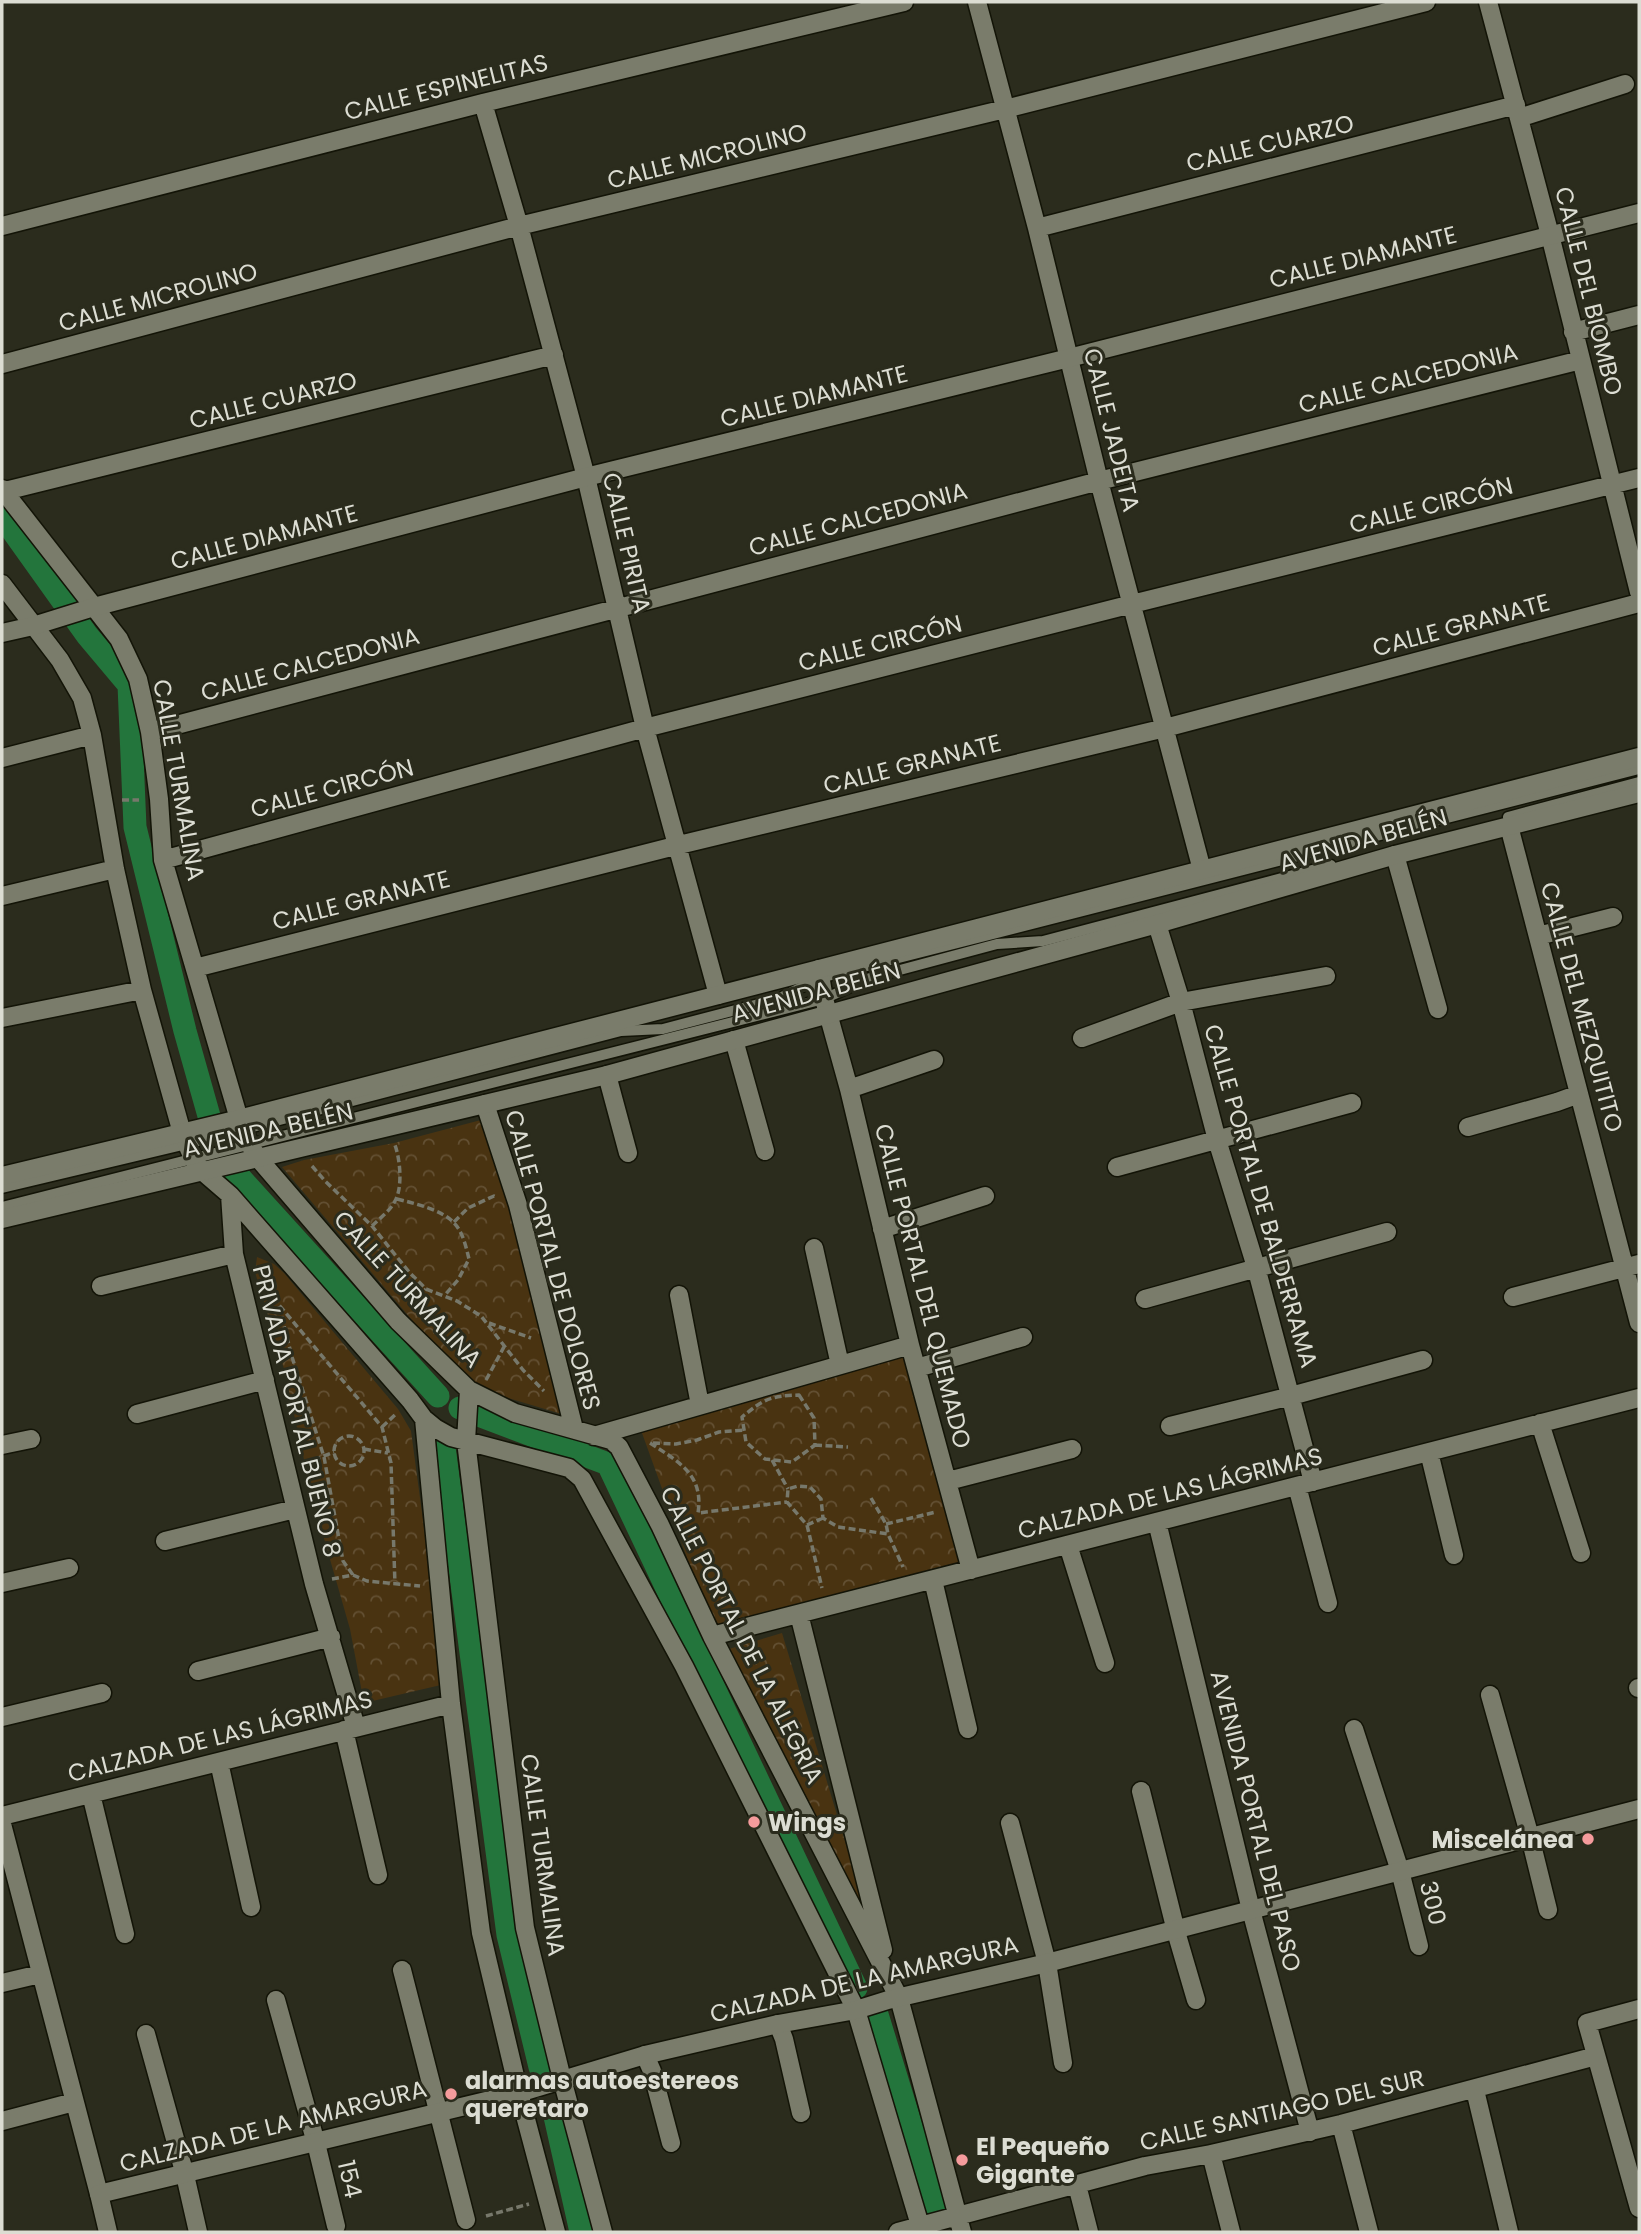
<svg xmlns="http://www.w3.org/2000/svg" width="1641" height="2234" font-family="Poppins,sans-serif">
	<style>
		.forest { fill: url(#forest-crowns) }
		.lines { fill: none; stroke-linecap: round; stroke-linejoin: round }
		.canal { stroke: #23753c; stroke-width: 23 }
		.lane-casing { stroke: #131407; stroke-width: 13 }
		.street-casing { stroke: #131407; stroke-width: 21 }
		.secondary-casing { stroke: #131407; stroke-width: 21 }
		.path { stroke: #77786b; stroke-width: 3.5; stroke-dasharray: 7 3.5; stroke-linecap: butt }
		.lane { stroke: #7a7c6b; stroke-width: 10 }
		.street { stroke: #7a7c6b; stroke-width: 18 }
		.secondary { stroke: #7a7c6b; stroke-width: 18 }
		.poi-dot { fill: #f59b9c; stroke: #2b2c1d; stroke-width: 2.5 }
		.labels { text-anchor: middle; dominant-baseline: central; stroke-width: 6; stroke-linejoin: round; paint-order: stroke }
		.street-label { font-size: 24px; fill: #dcddd3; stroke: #2b2c1d }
		.poi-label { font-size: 24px; font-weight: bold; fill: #dcddd3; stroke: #2b2c1d; text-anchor: start }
	</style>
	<defs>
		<pattern id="forest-crowns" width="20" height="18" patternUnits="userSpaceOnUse" patternTransform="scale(1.75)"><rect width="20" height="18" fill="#493311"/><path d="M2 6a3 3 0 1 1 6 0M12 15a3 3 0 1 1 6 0" fill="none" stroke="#635033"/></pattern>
	</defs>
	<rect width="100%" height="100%" fill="#2b2c1d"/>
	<!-- forest -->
	<path class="forest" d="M 481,1120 L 507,1198 L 544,1344 L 565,1415 L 468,1386 L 282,1167 L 304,1160 L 394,1143 Z
		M 257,1257 L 274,1264 L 284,1273 L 398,1409 L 411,1431 L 445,1684 L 364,1703 L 350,1629 L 313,1500 L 284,1369 L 255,1272 Z
		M 917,1351 L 969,1563 L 713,1630 L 642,1433 L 717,1407 Z
		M 782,1633 L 870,1924 L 729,1649 Z"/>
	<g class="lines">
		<!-- canal -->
		<path class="canal" d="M 2,516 L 87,635 L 129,685 L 135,827 L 185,1031 L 209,1116
			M 234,1171 L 438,1396
			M 460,1408 L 608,1464 L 856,1988
			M 443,1439 L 508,1935 L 540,2067
			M 876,2011 L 938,2214
			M 554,2112 L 581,2232"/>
		<defs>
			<path id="lane" d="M 1508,817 L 1639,782
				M 2,1188 L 187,1144 L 621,1031 L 663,1029 L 778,999 L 820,978 L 1639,769
				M 2,1207 L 824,999 L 870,978 L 997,944 L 1043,941 L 1331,865"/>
			<path id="street" d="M 977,2 L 1037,228 L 1099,481 L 1202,870
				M 1488,2 L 1550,235 L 1639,592
				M 483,103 L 519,226 L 586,477 L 645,728 L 718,995
				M 1519,118 L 1625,84
				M 2,226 L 483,103 L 904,2
				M 1037,228 L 1516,105
				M 1573,332 L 1639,315
				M 2,364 L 519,226 L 1005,109 L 1426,2
				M 2,489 L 119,639 L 138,679 L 150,732 L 159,799 L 163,860 L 239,1119 L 250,1145 L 258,1158 L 398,1321 L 469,1390 L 515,1413 L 611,1440 L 619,1447 L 660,1525 L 712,1636 L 899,1998 L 962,2232
				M 5,491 L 554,355
				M 2,584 L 60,660 L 82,698 L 92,735 L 115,869 L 142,990 L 182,1133 L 194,1160 L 201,1170 L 230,1195 L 410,1400 L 424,1419 L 451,1704 L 481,1933 L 519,2093 L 556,2232
				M 150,732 L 1099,481 L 1581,360
				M 2,758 L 92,735
				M 1509,826 L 1639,1323
				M 1395,855 L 1438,1009
				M 163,860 L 645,728 L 1132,604 L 1639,478
				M 2,896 L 115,869
				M 1157,924 L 1181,1002 L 1217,1140 L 1256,1267 L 1313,1482
				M 1538,936 L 1613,917
				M 195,968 L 679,845 L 1165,728 L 1639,603
				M 819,969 L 824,999 L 849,1089 L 910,1345 L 971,1570
				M 2,1018 L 142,990
				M 1082,1038 L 1181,1002 L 1326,976
				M 734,1040 L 765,1151
				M 607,1075 L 628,1153
				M 849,1089 L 934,1060
				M 485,1104 L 518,1205 L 574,1429
				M 1468,1127 L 1557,1102 L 1579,1094
				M 1117,1167 L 1352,1103
				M 230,1195 L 234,1254 L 314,1584 L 356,1727
				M 882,1229 L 985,1196
				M 814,1248 L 840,1365
				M 101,1286 L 234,1254
				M 679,1295 L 700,1405
				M 1513,1297 L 1639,1264
				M 1145,1299 L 1387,1232
				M 917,1368 L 1023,1337
				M 469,1390 L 466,1441 L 525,1928 L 562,2079 L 603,2232
				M 137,1414 L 265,1380
				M 424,1419 L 435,1428 L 451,1437 L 569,1468 L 582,1479 L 684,1666 L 856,2010 L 922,2232
				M 1540,1423 L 1581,1553
				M 1170,1426 L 1291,1396 L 1423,1360
				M 594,1436 L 910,1345
				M 2,1445 L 31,1439
				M 1429,1452 L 1454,1555
				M 948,1481 L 1072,1449
				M 1297,1486 L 1328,1603
				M 1157,1522 L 1251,1910 L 1310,2132
				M 165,1541 L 295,1509
				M 1068,1545 L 1105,1663
				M 933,1580 L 968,1729
				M 2,1583 L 69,1568
				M 799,1614 L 883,1950
				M 712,1636 L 1639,1398
				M 198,1671 L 331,1637
				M 1638,1688 L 1639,1688
				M 1490,1695 L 1530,1837 L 1548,1910
				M 2,1717 L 102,1693
				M 1354,1729 L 1400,1871 L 1419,1946
				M 344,1730 L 378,1875
				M 219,1762 L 251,1907
				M 1141,1791 L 1177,1935 L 1196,2000
				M 91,1794 L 125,1934
				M 2,1816 L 451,1704
				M 1010,1823 L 1047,1963 L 1063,2063
				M 2,1824 L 99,2194
				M 402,1970 L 466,2220
				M 2,1983 L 40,1974
				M 276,2000 L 316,2143 L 336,2226
				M 1639,2009 L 1587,2023 L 1639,2208
				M 778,2024 L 784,2039 L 801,2113
				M 146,2034 L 185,2175 L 198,2232
				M 645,2055 L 652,2071 L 671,2143
				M 1475,2090 L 1509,2232
				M 2,2121 L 74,2102
				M 1341,2124 L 1369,2232
				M 1211,2154 L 1231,2232
				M 1077,2185 L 1089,2232
				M 898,2232 L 1145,2166 L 1211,2154 L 1341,2124 L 1596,2056"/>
			<path id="secondary" d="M 2,633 L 33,626 L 94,607 L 586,477 L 1069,358 L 1639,213
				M 2,1176 L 231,1121 L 1639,757
				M 2,1219 L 607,1075 L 1157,924 L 1395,855 L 1639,793
				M 108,2232 L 99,2194 L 519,2093 L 645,2055 L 778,2024 L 856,2010 L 888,2000 L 1047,1963 L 1639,1809"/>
		</defs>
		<!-- lane casing -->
		<use href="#lane" class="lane-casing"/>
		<!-- street casing -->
		<use href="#street" class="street-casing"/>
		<!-- secondary casing -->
		<use href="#secondary" class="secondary-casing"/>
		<!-- path -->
		<path class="path" d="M 122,800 L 139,800
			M 312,1166 L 325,1181 L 372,1226 L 409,1272 L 426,1289 L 457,1301 L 481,1316 L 523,1370 L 544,1391
			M 397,1199 C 413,1203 443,1210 454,1223 C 463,1232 466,1247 469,1259 L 458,1280 L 444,1296
			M 454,1222 L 468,1208 L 494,1196 L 496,1197
			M 372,1226 C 380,1218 390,1211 395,1201 C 403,1187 400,1159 395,1145
			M 259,1269 L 279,1305 L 382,1427 L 391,1463 L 395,1585
			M 279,1306 L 292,1357 L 324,1457 L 343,1561 L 353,1575
			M 411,1306 L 426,1289
			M 489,1323 L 531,1338
			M 486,1380 L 505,1345
			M 799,1395 L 814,1418 L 815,1445 L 792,1462 L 765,1459 L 746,1442 L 742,1417 C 764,1399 770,1396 799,1395 Z
			M 382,1427 L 396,1414
			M334 1451a15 15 0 1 1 30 0a15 15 0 1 1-30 0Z
			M 650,1443 C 679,1462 704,1475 698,1513 L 787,1502
			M 653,1443 L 676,1444 L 697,1440 L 719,1432 L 744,1430
			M 815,1445 L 848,1447
			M 364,1449 L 388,1453
			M 772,1460 L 788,1489
			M 304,1464 L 334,1452
			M 871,1498 L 886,1524 L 888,1534
			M 823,1518 L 807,1525 L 787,1502 L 788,1489 L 798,1486 L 810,1487 L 821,1499 L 823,1518 L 838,1527 L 888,1534 L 903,1567
			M 886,1524 L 936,1512
			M 807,1525 L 822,1588
			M 332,1579 L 353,1575 L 367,1581 L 420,1586
			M 486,2216 L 529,2204"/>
		<!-- lane -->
		<use href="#lane" class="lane"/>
		<!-- street -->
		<use href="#street" class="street"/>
		<!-- secondary -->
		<use href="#secondary" class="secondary"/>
	</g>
	<!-- markers -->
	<g class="poi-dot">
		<circle cx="754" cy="1822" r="7"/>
		<circle cx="1588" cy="1839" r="7"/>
		<circle cx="451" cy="2094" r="7"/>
		<circle cx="962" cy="2160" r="7"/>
	</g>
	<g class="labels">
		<!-- street labels -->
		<g class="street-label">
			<text transform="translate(446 87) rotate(-14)">CALLE ESPINELITAS</text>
			<text transform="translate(1270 143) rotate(-14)">CALLE CUARZO</text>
			<text transform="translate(707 156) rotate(-14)">CALLE MICROLINO</text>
			<text transform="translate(1363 257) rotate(-14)">CALLE DIAMANTE</text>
			<text transform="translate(1589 291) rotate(76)">CALLE DEL BIOMBO</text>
			<text transform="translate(158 297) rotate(-15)">CALLE MICROLINO</text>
			<text transform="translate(1408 378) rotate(-14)">CALLE CALCEDONIA</text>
			<text transform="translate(814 396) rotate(-14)">CALLE DIAMANTE</text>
			<text transform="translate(273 400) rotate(-14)">CALLE CUARZO</text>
			<text transform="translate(1112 430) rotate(76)">CALLE JADEITA</text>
			<text transform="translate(1431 505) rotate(-14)">CALLE CIRCÓN</text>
			<text transform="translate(858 519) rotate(-15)">CALLE CALCEDONIA</text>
			<text transform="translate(264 537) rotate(-15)">CALLE DIAMANTE</text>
			<text transform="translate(627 543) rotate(77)">CALLE PIRITA</text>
			<text transform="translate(1461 625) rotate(-15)">CALLE GRANATE</text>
			<text transform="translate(880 643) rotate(-14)">CALLE CIRCÓN</text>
			<text transform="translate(310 664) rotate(-15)">CALLE CALCEDONIA</text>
			<text transform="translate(912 764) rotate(-14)">CALLE GRANATE</text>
			<text transform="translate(179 780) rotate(80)">CALLE TURMALINA</text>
			<text transform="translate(332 788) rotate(-15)">CALLE CIRCÓN</text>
			<text transform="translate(1363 840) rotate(-16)">AVENIDA BELÉN</text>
			<text transform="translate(361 900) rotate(-14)">CALLE GRANATE</text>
			<text transform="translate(816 992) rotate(-15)">AVENIDA BELÉN</text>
			<text transform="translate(1582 1007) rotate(75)">CALLE DEL MEZQUITITO</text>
			<text transform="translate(268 1130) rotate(-13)">AVENIDA BELÉN</text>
			<text transform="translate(1261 1196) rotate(74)">CALLE PORTAL DE BALDERRAMA</text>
			<text transform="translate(553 1260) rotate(75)">CALLE PORTAL DE DOLORES</text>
			<text transform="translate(923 1286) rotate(76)">CALLE PORTAL DEL QUEMADO</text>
			<text transform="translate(408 1289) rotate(47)">CALLE TURMALINA</text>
			<text transform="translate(297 1411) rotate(76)">PRIVADA PORTAL BUENO 8</text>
			<text transform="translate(1170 1493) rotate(-14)">CALZADA DE LAS LÁGRIMAS</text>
			<text transform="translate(742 1635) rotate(63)">CALLE PORTAL DE LA ALEGRÍA</text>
			<text transform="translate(220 1736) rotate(-14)">CALZADA DE LAS LÁGRIMAS</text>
			<text transform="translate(1256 1821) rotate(76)">AVENIDA PORTAL DEL PASO</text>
			<text transform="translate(543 1855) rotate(82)">CALLE TURMALINA</text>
			<text transform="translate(1433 1903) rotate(76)">300</text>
			<text transform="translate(864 1979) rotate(-13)">CALZADA DE LA AMARGURA</text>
			<text transform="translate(1282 2110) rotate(-13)">CALLE SANTIAGO DEL SUR</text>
			<text transform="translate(273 2126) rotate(-14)">CALZADA DE LA AMARGURA</text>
			<text transform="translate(350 2179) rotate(77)">154</text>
		</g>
		<!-- poi labels -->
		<g class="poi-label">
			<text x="768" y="1822">Wings</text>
			<text x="1574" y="1839" text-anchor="end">Miscelánea</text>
			<text x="465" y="2080">alarmas autoestereos<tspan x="465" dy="28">queretaro</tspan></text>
			<text x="976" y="2146">El Pequeño<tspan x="976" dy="28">Gigante</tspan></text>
		</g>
	</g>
	<!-- border -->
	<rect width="1641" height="2234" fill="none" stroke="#dcddd3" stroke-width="7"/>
</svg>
